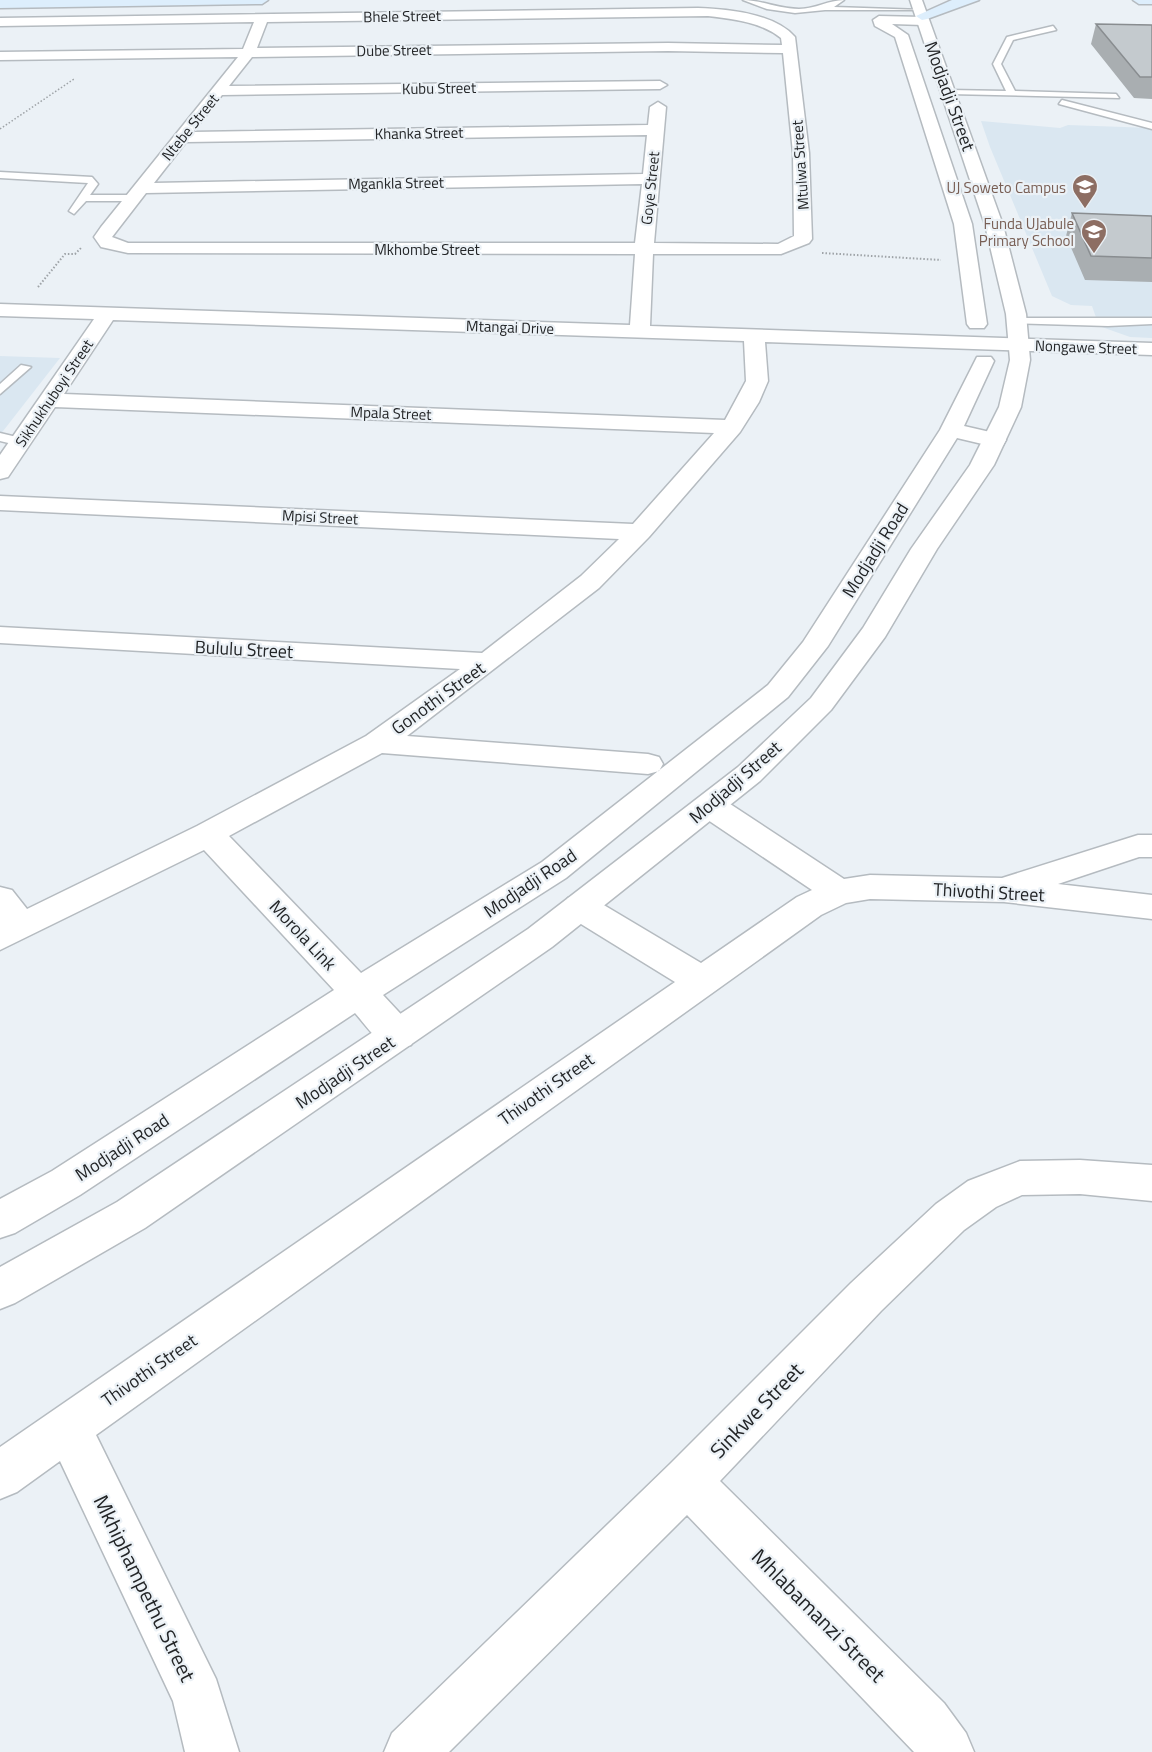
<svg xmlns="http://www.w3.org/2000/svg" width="1152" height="1752" font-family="'Titillium Web',sans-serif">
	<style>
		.built { fill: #dae7f1 }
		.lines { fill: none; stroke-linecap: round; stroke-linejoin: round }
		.service-casing { stroke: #b5bbc0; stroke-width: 3 }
		.minor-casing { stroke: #b5bbc0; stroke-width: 3 }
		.tertiary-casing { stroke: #b5bbc0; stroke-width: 3 }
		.secondary-casing { stroke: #b5bbc0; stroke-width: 3 }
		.path-far1 { stroke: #9ea3a7; stroke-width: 1.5; stroke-dasharray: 1.5 2; stroke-linecap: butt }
		.path { stroke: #9ea3a7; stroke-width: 2; stroke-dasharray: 1.5 2; stroke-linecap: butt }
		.service { fill: #fff; fill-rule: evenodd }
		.minor { fill: #fff; fill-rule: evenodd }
		.tertiary { fill: #fff; fill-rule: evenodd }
		.secondary { fill: #ddeefc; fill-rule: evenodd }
		.wall { fill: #a9aeb1 }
		.building { fill: #c4cace; stroke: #898d90; stroke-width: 1.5 }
		.labels { text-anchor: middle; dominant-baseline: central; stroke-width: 4.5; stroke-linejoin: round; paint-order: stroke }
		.far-street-label { font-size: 15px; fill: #232527; stroke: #ebf1f6 }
		.far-education-label { font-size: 15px; fill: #785e54; stroke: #ebf1f6; text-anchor: end }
		.street-label { font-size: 18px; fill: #232527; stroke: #ebf1f6 }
		.near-street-label { font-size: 21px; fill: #232527; stroke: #ebf1f6 }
	</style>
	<rect width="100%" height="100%" fill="#ebf1f6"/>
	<!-- built -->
	<path class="built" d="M 981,121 L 1060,128 L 1068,125 L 1152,128 L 1152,338 L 1130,337 L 1099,326 L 1092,306 L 1071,305 L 1052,296 L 990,147 Z
		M 0,356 L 60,358 L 0,435 Z"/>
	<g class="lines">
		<defs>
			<path id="service" d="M 743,0 C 761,0 779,9 799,9 C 815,9 829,0 844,0 L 834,7 L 923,10 L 825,10 L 795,13 L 767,9 Z
				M 1053,26 L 1056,30 L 1013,40 L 1001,64 L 1015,91 L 1116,94 L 1119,98 L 949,94 L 945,92 L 949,90 L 1006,91 L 993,64 L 1007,37 Z
				M 1062,100 L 1152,123 L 1152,129 L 1059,104 Z
				M 0,172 L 92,177 L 98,184 L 90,195 L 133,195 L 138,198 L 133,201 L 86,201 L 74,214 L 69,211 L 88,183 L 0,178 Z
				M 1016,318 L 1152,318 L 1152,324 L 1108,326 L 1012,323 L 1011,321 Z
				M 21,365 L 31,367 L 0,394 L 0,384 Z
				M 0,433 L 25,439 L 27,442 L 21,446 L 0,441 Z"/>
			<path id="minor" d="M 698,8 C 727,9 774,13 795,37 L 809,153 L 812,239 L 809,243 L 781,254 L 653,254 L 650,326 L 1152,343 L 1152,355 L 765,342 L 768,381 L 759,402 L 740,432 L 649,537 L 599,588 L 407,736 L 648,754 L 659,757 L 663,764 L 659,771 L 648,774 L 382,753 L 229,836 L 361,973 L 542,862 L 768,685 L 803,642 L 940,430 L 977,357 L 991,357 L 994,361 L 964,426 L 1003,435 L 1006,440 L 1003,445 L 995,447 L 957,438 L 828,646 L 788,697 L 566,878 L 383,995 L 411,1025 L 416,1035 L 411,1045 C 383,1055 372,1032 355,1013 L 80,1195 L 15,1233 L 0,1238 L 0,1199 L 52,1171 L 334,990 L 204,850 L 0,950 L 0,887 L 12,890 L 27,909 L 197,826 L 366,736 L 460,669 L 0,643 L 0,627 L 482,653 L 581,576 L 619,539 L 0,510 L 0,496 L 633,524 L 714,433 L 55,407 L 8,477 L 0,479 L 0,455 L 94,319 L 0,316 L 0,304 L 630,325 L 635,254 L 128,253 L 101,247 L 94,237 L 101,227 L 238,57 L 0,60 L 0,52 L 243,49 L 254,22 L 0,26 L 0,18 ZM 708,16 C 733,19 761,22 781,38 L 782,45 L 668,43 L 257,48 L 267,22 ZM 668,51 L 783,53 L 793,153 L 794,236 L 778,244 L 654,243 L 666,107 L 658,102 L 650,107 L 648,125 L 193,132 L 222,95 L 660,89 L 667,85 L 660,81 L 229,86 L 252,57 ZM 647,135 L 643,174 L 154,183 L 186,142 ZM 642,184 L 635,243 L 128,243 L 112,237 L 146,193 ZM 113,320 L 744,341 L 746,381 L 725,420 L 64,394 Z
				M 879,16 L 923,17 L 929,21 L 923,25 L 892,24 L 908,35 L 972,224 L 987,324 L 984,328 L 970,328 L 967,324 L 954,224 L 895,37 L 875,26 L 873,20 Z
				M 710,795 L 721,798 L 844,879 L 870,875 L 1002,878 L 1138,835 L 1152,835 L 1152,857 L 1139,857 L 1058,884 L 1152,895 L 1152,919 L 1004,902 L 870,899 L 846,903 L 821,915 L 96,1435 L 216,1679 L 239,1752 L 185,1752 L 173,1701 L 60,1461 L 17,1492 L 0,1499 L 0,1447 L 675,982 L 568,916 L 563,907 L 568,898 L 580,895 L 592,898 L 701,963 L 797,897 L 812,890 L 699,814 L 694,806 L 699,798 Z
				M 1080,1160 L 1152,1165 L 1152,1201 L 1080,1194 L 1022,1195 L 996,1207 L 964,1230 L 881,1311 L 720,1481 L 944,1703 L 966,1733 L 974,1752 L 914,1752 L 687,1515 L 449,1752 L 384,1752 L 392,1733 L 670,1464 L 851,1283 L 936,1204 L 968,1181 L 1020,1161 Z"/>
			<path id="tertiary" d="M 910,0 L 922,0 L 1003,225 L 1026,314 L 1030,360 L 1021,407 L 994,465 L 937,549 L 885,637 L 831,710 L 760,781 L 552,947 L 145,1228 L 15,1303 L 0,1309 L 0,1267 L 117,1202 L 528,929 L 738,767 L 811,698 L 863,628 L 911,549 L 970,465 L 999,407 L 1010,360 L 1006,314 L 985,225 Z"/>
			<path id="secondary" d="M 0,0 L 268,0 L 262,4 L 0,8 Z
				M 952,0 L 979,0 L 927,19 L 922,20 L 916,16 Z
				M 1133,0 L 1152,0 L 1152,4 L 1139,4 Z"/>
		</defs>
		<!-- service casing -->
		<use href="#service" class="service-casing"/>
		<!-- minor casing -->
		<use href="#minor" class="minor-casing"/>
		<!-- tertiary casing -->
		<use href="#tertiary" class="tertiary-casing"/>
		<!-- secondary casing -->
		<use href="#secondary" class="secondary-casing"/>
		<!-- path-far1 -->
		<path class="path-far1" d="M 0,129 L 74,79"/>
		<!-- path -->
		<path class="path" d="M 822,253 L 941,260
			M 38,287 L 65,254 L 75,254 L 81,248"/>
		<!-- service -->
		<use href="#service" class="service"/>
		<!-- minor -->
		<use href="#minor" class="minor"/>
		<!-- tertiary -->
		<use href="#tertiary" class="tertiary"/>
		<!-- secondary -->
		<use href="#secondary" class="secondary"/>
	</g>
	<!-- wall -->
	<path class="wall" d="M 1096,24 L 1152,25 L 1152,99 L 1134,98 L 1091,44 Z
		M 1072,213 L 1152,216 L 1152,282 L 1085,280 L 1066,236 Z"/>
	<!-- building -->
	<path class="building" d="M 1096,24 L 1152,25 L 1152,77 L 1140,77 Z
		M 1072,213 L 1152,216 L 1152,258 L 1091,256 Z"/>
	<!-- icons -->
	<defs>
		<symbol id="university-pin" viewBox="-11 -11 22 30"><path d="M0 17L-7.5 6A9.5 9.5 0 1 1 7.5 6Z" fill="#8d6e63" stroke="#ebf1f6"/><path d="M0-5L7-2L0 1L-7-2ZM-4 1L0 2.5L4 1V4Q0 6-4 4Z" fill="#fff"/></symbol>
		<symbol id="school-pin" viewBox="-11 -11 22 30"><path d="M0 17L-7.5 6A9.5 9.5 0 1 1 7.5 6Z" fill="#8d6e63" stroke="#ebf1f6"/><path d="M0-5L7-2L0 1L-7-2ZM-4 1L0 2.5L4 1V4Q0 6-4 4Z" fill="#fff"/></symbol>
	</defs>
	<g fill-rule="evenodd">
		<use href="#university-pin" x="1070" y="172" width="30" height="40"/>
		<use href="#school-pin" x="1079" y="217" width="30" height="40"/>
	</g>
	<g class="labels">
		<!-- far-street labels -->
		<g class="far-street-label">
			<text transform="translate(402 16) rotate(-1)">Bhele Street</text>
			<text transform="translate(394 50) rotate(-1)">Dube Street</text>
			<text transform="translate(439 88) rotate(-1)">Kubu Street</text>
			<text transform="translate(190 127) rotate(-51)">Ntebe Street</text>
			<text transform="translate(419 133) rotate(-1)">Khanka Street</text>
			<text transform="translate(800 165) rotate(-94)">Mtulwa Street</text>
			<text transform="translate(396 183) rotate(-1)">Mgankla Street</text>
			<text transform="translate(650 188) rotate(-84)">Goye Street</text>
			<text x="427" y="249">Mkhombe Street</text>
			<text transform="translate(510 327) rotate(2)">Mtangai Drive</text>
			<text transform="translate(1086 347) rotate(2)">Nongawe Street</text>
			<text transform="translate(54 393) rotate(-56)">Sikhukhuboyi Street</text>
			<text transform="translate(391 413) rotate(2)">Mpala Street</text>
			<text transform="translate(320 517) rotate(3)">Mpisi Street</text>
		</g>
		<!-- far-education labels -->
		<g class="far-education-label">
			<text x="1066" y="187">UJ Soweto Campus</text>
			<text x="1074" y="223">Funda UJabule<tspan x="1074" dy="17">Primary School</tspan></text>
		</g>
		<!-- street labels -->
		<g class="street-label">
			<text transform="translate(950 96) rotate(70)">Modjadji Street</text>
			<text transform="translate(875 550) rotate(-58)">Modjadji Road</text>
			<text transform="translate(244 649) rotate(3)">Bululu Street</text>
			<text transform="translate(438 698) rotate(-36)">Gonothi Street</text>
			<text transform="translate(735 782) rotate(-41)">Modjadji Street</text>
			<text transform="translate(530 883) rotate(-34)">Modjadji Road</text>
			<text transform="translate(989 892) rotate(3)">Thivothi Street</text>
			<text transform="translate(303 935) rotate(47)">Morola Link</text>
			<text transform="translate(345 1072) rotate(-34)">Modjadji Street</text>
			<text transform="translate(546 1089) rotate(-35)">Thivothi Street</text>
			<text transform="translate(122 1147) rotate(-33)">Modjadji Road</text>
			<text transform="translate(149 1370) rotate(-35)">Thivothi Street</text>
		</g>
		<!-- near-street labels -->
		<g class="near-street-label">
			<text transform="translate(756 1410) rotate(-46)">Sinkwe Street</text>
			<text transform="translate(145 1588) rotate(64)">Mkhiphampethu Street</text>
			<text transform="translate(819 1615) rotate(45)">Mhlabamanzi Street</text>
		</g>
	</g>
</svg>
